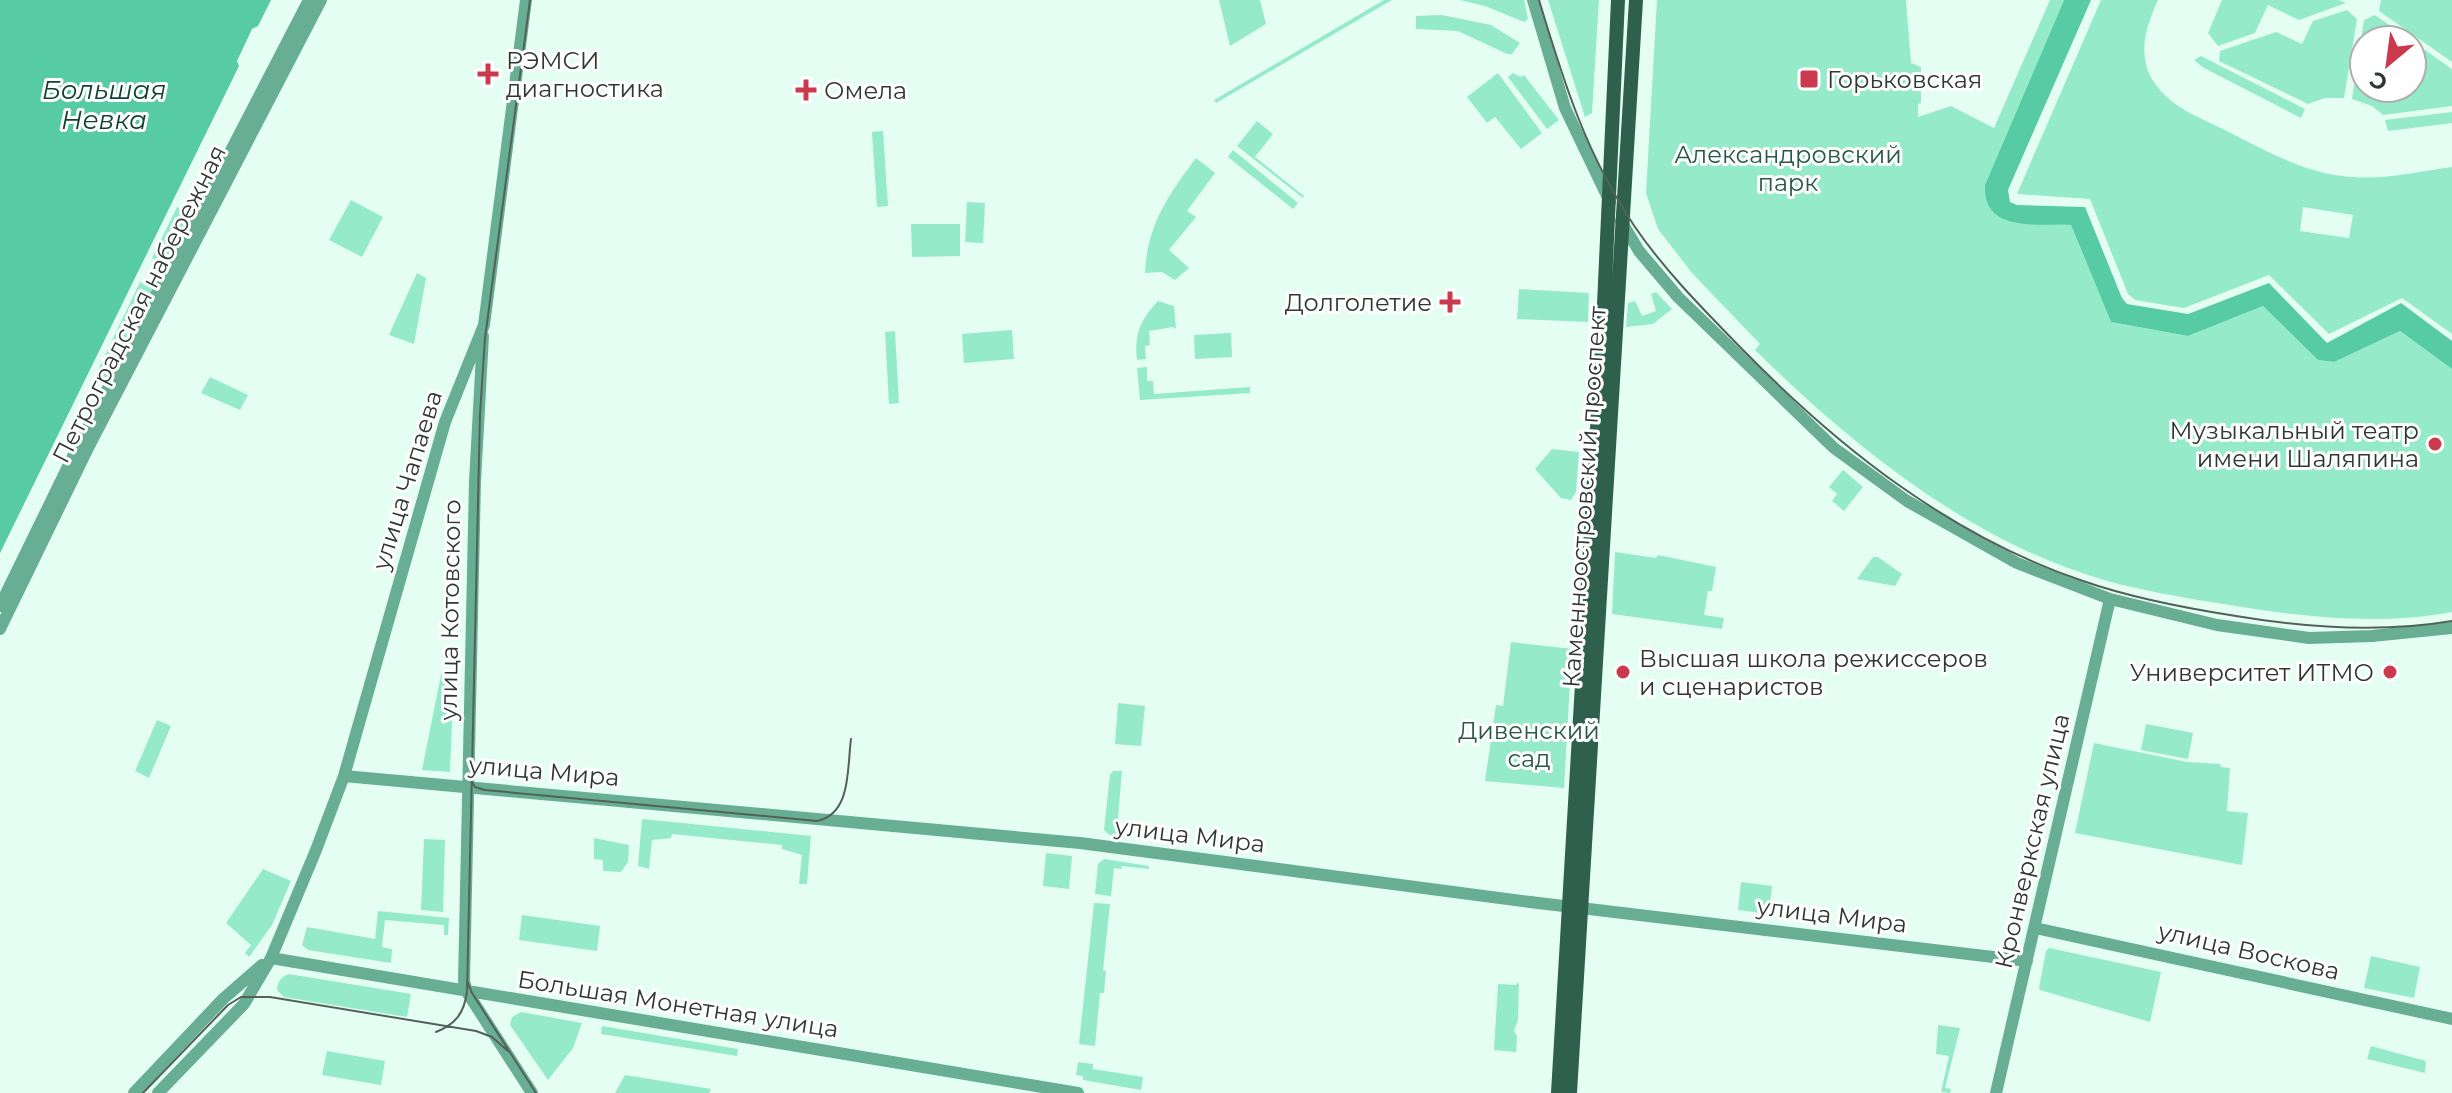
<svg xmlns="http://www.w3.org/2000/svg" width="2452" height="1093" font-family="Montserrat,sans-serif">
	<style>
		.green { fill: #94eac9; fill-rule: evenodd }
		.water { fill: #57cba4 }
		.lines { fill: none; stroke-linecap: round; stroke-linejoin: round }
		.minor { stroke: #68ae94; stroke-width: 12 }
		.major { stroke: #2f604e; stroke-width: 14 }
		.tram { stroke: #54615b; stroke-width: 2 }
		.poi-dot { fill: #ca3a4c; stroke: #fff; stroke-width: 3 }
		.labels { text-anchor: middle; dominant-baseline: central; stroke-width: 6; stroke-linejoin: round; paint-order: stroke }
		.poi-label { font-size: 24px; fill: #2f3834; stroke: #fff; text-anchor: start }
		.park-label { font-size: 24px; fill: #295948; stroke: #fff }
		.street-label { font-size: 24px; fill: #2f3834; stroke: #fff }
		.water-label { font-size: 26px; font-style: italic; fill: #104333; stroke: #fff }
	</style>
	<rect width="100%" height="100%" fill="#e5fef3"/>
	<!-- green -->
	<path class="green" d="M 1219,0 L 1260,0 L 1266,24 L 1230,46 Z
		M 1384,0 L 1392,0 L 1216,103 L 1214,100 Z
		M 1460,0 L 1524,0 L 1528,19 L 1524,22 L 1485,6 Z
		M 1548,0 L 1599,0 L 1592,113 L 1585,117 Z
		M 1657,0 L 1906,0 L 1911,63 L 1921,67 L 1921,103 L 1918,104 L 1918,117 L 1951,106 L 1994,128 L 2050,0 L 2064,0 L 1985,185 L 2014,223 L 2071,225 L 2111,322 L 2188,336 L 2263,306 L 2318,360 L 2334,362 L 2400,331 L 2452,369 L 2452,612 C 2382,625 2311,618 2242,607 C 2198,600 2153,593 2111,582 C 1973,544 1855,448 1755,350 L 1760,344 L 1692,273 L 1658,229 L 1646,193 Z
		M 2101,0 L 2158,0 C 2148,23 2139,45 2148,71 C 2154,86 2166,98 2180,107 C 2193,116 2209,122 2223,129 C 2261,148 2300,171 2342,176 C 2379,181 2416,172 2452,167 L 2452,334 L 2402,298 L 2329,334 L 2269,275 L 2184,308 L 2135,300 L 2128,294 L 2090,199 L 2017,194 ZM 2303,207 L 2353,215 L 2349,238 L 2300,231 Z
		M 2222,0 L 2339,0 L 2346,3 L 2299,20 L 2268,5 L 2255,33 L 2218,46 L 2208,33 Z
		M 2381,0 L 2452,0 L 2452,62 L 2379,11 Z
		M 2347,10 L 2357,19 L 2344,98 L 2325,98 L 2308,104 L 2219,61 L 2220,51 L 2276,32 L 2302,44 L 2313,21 Z
		M 1442,15 L 1491,25 L 1520,43 L 1512,54 L 1507,54 L 1458,31 L 1416,29 L 1416,16 Z
		M 2375,15 L 2411,40 L 2364,40 L 2364,88 L 2412,88 L 2412,41 L 2452,69 L 2452,106 L 2383,115 L 2372,106 L 2352,99 L 2364,20 Z
		M 2201,56 L 2305,109 L 2301,118 L 2204,68 L 2194,60 Z
		M 1498,73 L 1542,133 L 1521,149 L 1495,117 L 1487,123 L 1467,97 Z
		M 1513,73 L 1521,77 L 1524,75 L 1559,120 L 1547,129 L 1508,77 Z
		M 2452,112 L 2452,123 L 2388,131 L 2385,120 Z
		M 1257,121 L 1273,134 L 1255,157 L 1304,196 L 1303,198 L 1237,146 Z
		M 883,131 L 888,206 L 877,207 L 872,132 Z
		M 1233,150 L 1298,203 L 1293,209 L 1228,157 Z
		M 1196,158 L 1215,173 L 1187,211 L 1196,217 L 1169,250 L 1189,268 L 1175,280 L 1162,272 L 1145,273 C 1147,226 1168,195 1196,158 Z
		M 351,200 L 383,217 L 362,257 L 329,240 Z
		M 967,202 L 985,203 L 983,243 L 965,242 Z
		M 177,207 L 192,215 L 166,265 L 152,258 Z
		M 911,224 L 960,224 L 960,256 L 912,257 Z
		M 417,273 L 426,278 L 414,344 L 389,335 Z
		M 140,282 L 154,289 L 107,383 L 95,376 Z
		M 1519,289 L 1589,293 L 1588,322 L 1517,319 Z
		M 1656,292 L 1672,309 L 1653,324 L 1626,327 L 1628,303 L 1635,301 L 1642,316 L 1656,311 L 1651,294 Z
		M 1158,301 L 1174,306 L 1176,329 L 1173,327 L 1149,331 L 1150,345 L 1145,346 L 1146,359 L 1137,360 C 1134,335 1140,320 1158,301 Z
		M 1012,330 L 1014,359 L 964,363 L 962,334 Z
		M 895,331 L 899,403 L 889,404 L 885,332 Z
		M 1231,333 L 1232,357 L 1195,359 L 1194,335 Z
		M 1147,367 L 1147,381 L 1153,381 L 1154,394 L 1250,387 L 1250,393 L 1140,400 L 1137,368 Z
		M 210,377 L 248,395 L 240,410 L 201,393 Z
		M 1552,449 L 1579,452 L 1576,492 L 1571,500 L 1561,498 L 1535,469 Z
		M 1843,470 L 1863,487 L 1844,511 L 1832,501 L 1837,494 L 1829,487 Z
		M 1615,552 L 1656,558 L 1658,555 L 1716,567 L 1712,591 L 1708,591 L 1704,615 L 1724,618 L 1722,629 L 1612,614 Z
		M 1873,557 L 1878,557 L 1902,574 L 1895,586 L 1857,579 Z
		M 1511,642 L 1572,649 L 1564,788 L 1485,781 L 1496,705 L 1503,706 Z
		M 442,670 L 454,671 L 450,772 L 422,770 Z
		M 1118,703 L 1145,706 L 1141,746 L 1115,744 Z
		M 157,720 L 171,726 L 149,778 L 135,771 Z
		M 2146,724 L 2193,733 L 2188,759 L 2141,750 Z
		M 2094,743 L 2187,762 L 2220,764 L 2221,767 L 2230,768 L 2227,811 L 2248,813 L 2242,865 L 2075,833 Z
		M 1113,771 L 1122,771 L 1117,830 L 1132,832 L 1131,839 L 1111,836 L 1104,830 L 1110,775 Z
		M 642,819 L 811,836 L 807,884 L 799,884 L 802,855 L 782,849 L 782,845 L 672,834 L 671,838 L 652,840 L 649,869 L 638,866 Z
		M 594,838 L 629,845 L 628,862 L 621,872 L 603,871 L 603,860 L 594,859 Z
		M 424,839 L 445,840 L 443,912 L 421,910 Z
		M 1046,853 L 1072,856 L 1069,889 L 1043,886 Z
		M 1104,859 L 1149,866 L 1149,869 L 1122,866 L 1121,869 L 1114,868 L 1111,896 L 1095,894 L 1098,864 Z
		M 263,869 L 291,881 L 272,925 L 249,957 L 245,953 L 251,945 L 226,923 Z
		M 1741,882 L 1772,886 L 1769,914 L 1738,910 Z
		M 1094,903 L 1110,904 L 1103,970 L 1106,971 L 1104,993 L 1100,993 L 1095,1046 L 1079,1044 Z
		M 378,911 L 449,918 L 448,935 L 444,935 L 444,925 L 385,920 L 382,947 L 392,949 L 391,963 L 308,950 L 302,945 L 307,927 L 375,939 Z
		M 522,915 L 600,926 L 597,951 L 519,940 Z
		M 2049,948 L 2161,972 L 2150,1022 L 2040,990 L 2039,988 L 2046,951 Z
		M 2371,956 L 2420,967 L 2414,998 L 2364,988 Z
		M 289,974 L 411,994 L 407,1017 L 284,997 L 277,990 C 278,982 280,977 289,974 Z
		M 1519,982 L 1518,1020 L 1514,1031 L 1517,1036 L 1516,1052 L 1494,1050 L 1498,984 L 1516,985 Z
		M 521,1012 L 582,1023 L 573,1048 L 548,1080 L 510,1025 L 512,1017 Z
		M 1938,1025 L 1960,1028 L 1945,1088 L 1951,1089 L 1950,1093 L 1941,1092 L 1949,1056 L 1936,1054 Z
		M 602,1026 L 738,1049 L 737,1056 L 601,1034 Z
		M 2371,1046 L 2426,1061 L 2425,1073 L 2367,1059 Z
		M 327,1051 L 385,1061 L 381,1085 L 322,1075 Z
		M 1078,1062 L 1093,1064 L 1093,1069 L 1143,1077 L 1141,1090 L 1083,1080 L 1083,1076 L 1076,1075 Z
		M 625,1075 L 711,1089 L 709,1093 L 615,1093 Z"/>
	<!-- water -->
	<path class="water" d="M 0,0 L 271,0 L 258,26 L 252,29 L 237,61 L 239,66 L 0,553 Z
		M 2064,0 L 2091,0 L 2008,190 L 2010,202 L 2017,205 L 2085,207 L 2122,298 L 2127,304 L 2188,314 L 2269,283 L 2327,343 L 2401,303 L 2452,341 L 2452,369 L 2400,331 L 2334,362 L 2318,360 L 2263,306 L 2188,336 L 2111,322 L 2071,225 C 2038,223 1983,234 1985,185 Z"/>
	<g class="lines">
		<!-- minor -->
		<path class="minor" d="M 1533,0 L 1565,108 L 1610,202
			M 1621,221 L 1639,251 L 1678,297 L 1834,448 L 1907,501 L 2017,563 L 2110,599 L 2217,625 L 2309,638 L 2372,636 L 2452,628
			M 483,336 L 475,481 L 464,981 L 467,992 L 532,1093
			M 0,606 L 80,442 L 309,0
			M 0,629 L 89,446 L 321,0
			M 344,776 L 1080,843 L 1530,902 L 2027,961
			M 2035,928 L 2452,1019
			M 271,958 L 1078,1093
			M 134,1093 L 223,999 L 262,965
			M 158,1093 L 244,1004 L 271,958 L 316,850 L 344,776 L 445,422 L 484,325 L 526,0
			M 1996,1093 L 2110,599"/>
		<!-- major -->
		<path class="major" d="M 1558,1093 L 1603,326 L 1618,0
			M 1570,1093 L 1636,0"/>
		<!-- tram -->
		<path class="tram" d="M 1539,0 C 1564,83 1586,154 1635,227 C 1665,271 1705,311 1742,349 C 1839,448 1950,536 2083,581 C 2132,598 2184,608 2236,616 C 2307,628 2381,633 2452,621
			M 468,775 L 475,787 L 485,790 L 817,821 C 852,814 847,767 851,739
			M 467,981 L 472,993 L 536,1093
			M 436,1032 C 456,1024 464,1013 467,992 L 480,414 L 485,338 L 530,0
			M 143,1093 L 228,1005 L 241,997 L 270,997 L 476,1031 L 492,1037 L 508,1051"/>
	</g>
	<!-- markers -->
	<g class="poi-dot">
		<path d="M484 62h8v8h8v8h-8v8h-8v-8h-8v-8h8z"/>
		<rect x="1799" y="69" width="20" height="20" rx="4"/>
		<path d="M802 78h8v8h8v8h-8v8h-8v-8h-8v-8h8z"/>
		<path d="M1446 290h8v8h8v8h-8v8h-8v-8h-8v-8h8z"/>
		<circle cx="2435" cy="444" r="8"/>
		<circle cx="1623" cy="672" r="8"/>
		<circle cx="2390" cy="672" r="8"/>
	</g>
	<g class="labels">
		<!-- poi labels -->
		<g class="poi-label">
			<text x="506" y="60">РЭМСИ<tspan x="506" dy="28">диагностика</tspan></text>
			<text x="1827" y="79">Горьковская</text>
			<text x="824" y="90">Омела</text>
			<text x="1432" y="302" text-anchor="end">Долголетие</text>
			<text x="2419" y="430" text-anchor="end">Музыкальный театр<tspan x="2419" dy="28">имени Шаляпина</tspan></text>
			<text x="1639" y="658">Высшая школа режиссеров<tspan x="1639" dy="28">и сценаристов</tspan></text>
			<text x="2374" y="672" text-anchor="end">Университет ИТМО</text>
		</g>
		<!-- park labels -->
		<g class="park-label">
			<text x="1788" y="154">Александровский<tspan x="1788" dy="28">парк</tspan></text>
			<text x="1529" y="730">Дивенский<tspan x="1529" dy="28">сад</tspan></text>
		</g>
		<!-- street labels -->
		<g class="street-label">
			<text transform="translate(139 304) rotate(-63)">Петроградская набережная</text>
			<text transform="translate(407 480) rotate(-73)">улица Чапаева</text>
			<text transform="translate(1584 497) rotate(-86)">Каменноостровский проспект</text>
			<text transform="translate(450 610) rotate(-89)">улица Котовского</text>
			<text transform="translate(544 771) rotate(5)">улица Мира</text>
			<text transform="translate(1190 835) rotate(7)">улица Мира</text>
			<text transform="translate(2032 841) rotate(-77)">Кронверкская улица</text>
			<text transform="translate(1832 915) rotate(7)">улица Мира</text>
			<text transform="translate(2249 951) rotate(13)">улица Воскова</text>
			<text transform="translate(678 1004) rotate(9)">Большая Монетная улица</text>
		</g>
		<!-- water labels -->
		<g class="water-label">
			<text x="104" y="90">Большая<tspan x="104" dy="30">Невка</tspan></text>
		</g>
	</g>
	<!-- north arrow -->
	<g transform="translate(2388 64) rotate(209)"><circle r="38" fill="#ffffff" stroke="#acafae" stroke-width="2"/>
	<path d="M0-6L14 30L0 20L-14 30Z" fill="#ca3a4c"/>
	<text y="-12" font-size="22" font-weight="bold" text-anchor="middle" fill="#2f3834">С</text>
	</g>
</svg>
